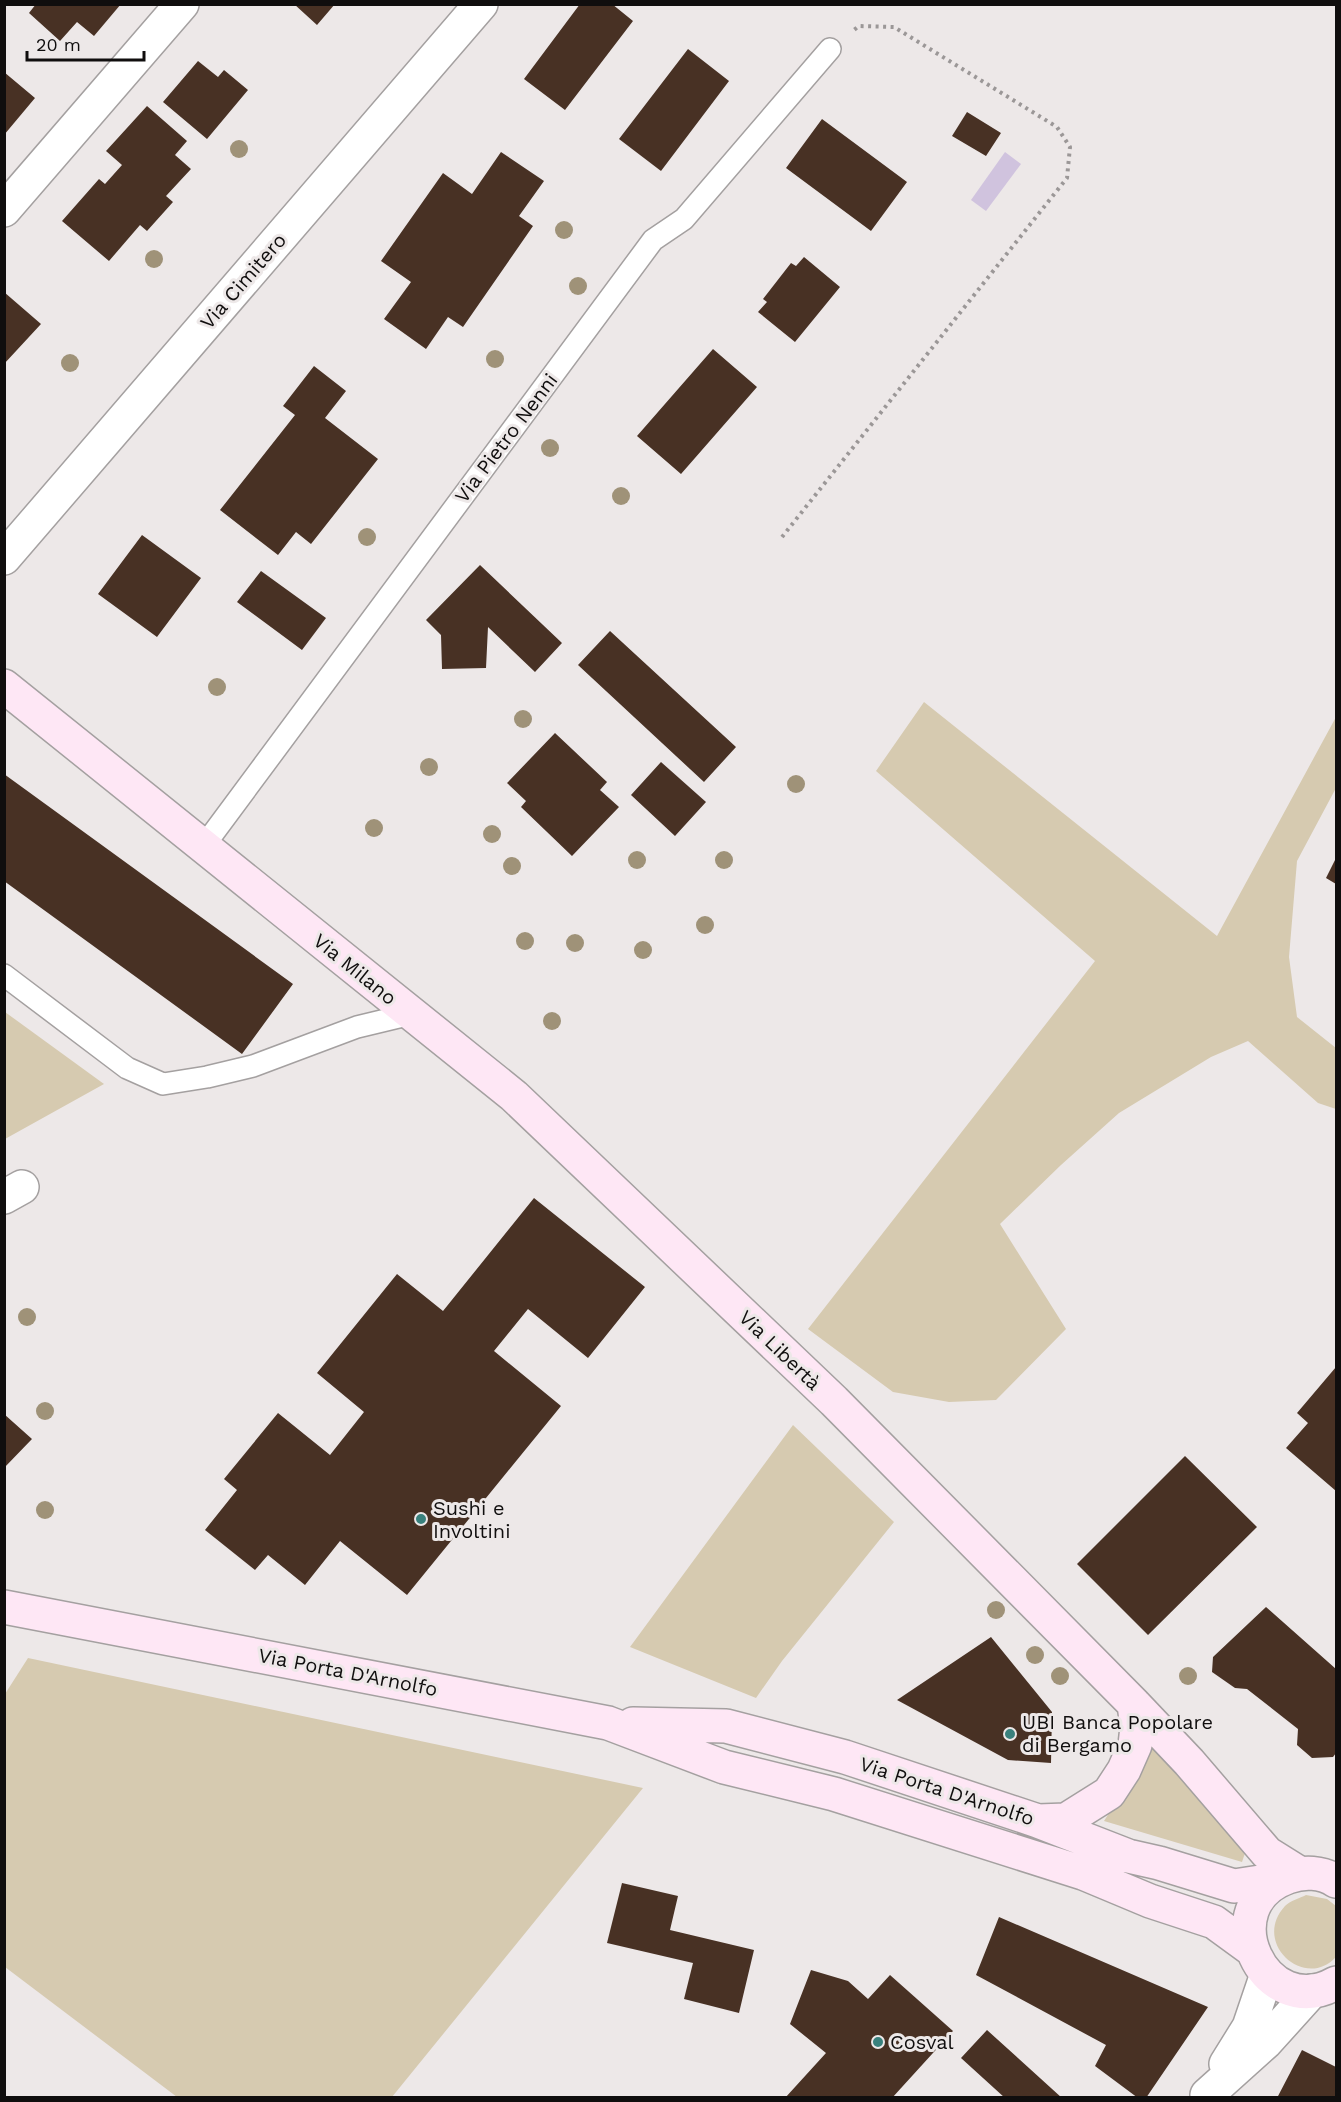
<svg xmlns="http://www.w3.org/2000/svg" width="1341" height="2102" font-family="'Work Sans',sans-serif">
	<style>
		.green { fill: #d6cab0 }
		.water { fill: #d0c3de }
		.building { fill: #483124 }
		.lines { fill: none; stroke-linecap: round; stroke-linejoin: round }
		.lane-casing { stroke: #a4a0a0; stroke-width: 24 }
		.street-casing { stroke: #a4a0a0; stroke-width: 36 }
		.secondary-casing { stroke: #a4a0a0; stroke-width: 36 }
		.path { stroke: #9b9797; stroke-width: 4; stroke-dasharray: 3 4.5; stroke-linecap: butt }
		.lane { stroke: #fff; stroke-width: 21 }
		.street { stroke: #fff; stroke-width: 33 }
		.secondary { stroke: #fee7f5; stroke-width: 33 }
		.tree { fill: #9f9278 }
		.poi-dot { fill: #39817d; stroke: #ede8e8; stroke-width: 2 }
		.labels { text-anchor: middle; dominant-baseline: central; stroke-width: 6; stroke-linejoin: round; paint-order: stroke }
		.street-label { font-size: 20px; fill: #100e0e; stroke: #ede8e8 }
		.poi-label { font-size: 20px; fill: #100e0e; stroke: #ede8e8; text-anchor: start }
	</style>
	<rect width="100%" height="100%" fill="#ede8e8"/>
	<!-- green -->
	<path class="green" d="M 924,702 L 1217,936 L 1336,717 L 1336,788 L 1297,861 L 1289,957 L 1297,1017 L 1336,1048 L 1336,1109 L 1318,1103 L 1248,1041 L 1211,1057 L 1119,1113 L 1061,1165 L 1000,1224 L 1066,1329 L 996,1400 L 949,1402 L 893,1392 L 808,1329 L 1095,961 L 876,771 Z
		M 5,1012 L 104,1084 L 5,1139 Z
		M 793,1425 L 894,1522 L 782,1661 L 756,1698 L 630,1647 Z
		M 28,1658 L 643,1788 L 392,2097 L 177,2097 L 5,1967 L 5,1694 Z
		M 1152,1746 L 1245,1853 L 1242,1862 L 1104,1821 Z
		M 1306,1895 L 1327,1899 L 1336,1906 L 1336,1957 C 1305,1991 1251,1943 1285,1906 C 1290,1901 1300,1898 1306,1895 Z"/>
	<!-- water -->
	<path class="water" d="M 1005,152 L 1021,164 L 986,211 L 971,200 Z"/>
	<!-- building -->
	<path class="building" d="M 36,4 L 121,4 L 94,36 L 77,22 L 60,41 L 29,13 Z
		M 294,4 L 335,4 L 317,25 Z
		M 580,4 L 612,4 L 633,21 L 565,110 L 524,79 Z
		M 688,49 L 729,81 L 661,171 L 619,139 Z
		M 198,61 L 218,77 L 224,70 L 248,90 L 207,139 L 163,102 Z
		M 4,72 L 35,98 L 4,135 Z
		M 147,106 L 187,141 L 175,155 L 191,169 L 166,196 L 173,202 L 147,231 L 140,225 L 109,261 L 62,221 L 99,179 L 105,184 L 122,165 L 106,151 Z
		M 967,112 L 1001,133 L 986,156 L 952,136 Z
		M 822,119 L 907,182 L 871,231 L 786,168 Z
		M 501,152 L 544,181 L 519,216 L 533,226 L 463,327 L 448,317 L 426,349 L 384,319 L 411,282 L 381,261 L 443,173 L 472,194 Z
		M 804,257 L 840,287 L 795,342 L 758,312 L 767,302 L 763,299 L 791,263 L 796,266 Z
		M 4,292 L 41,324 L 4,364 Z
		M 713,349 L 757,387 L 681,474 L 637,436 Z
		M 314,366 L 346,391 L 325,418 L 378,459 L 311,544 L 296,532 L 278,555 L 220,510 L 295,415 L 283,406 Z
		M 142,535 L 201,578 L 157,637 L 98,594 Z
		M 480,565 L 562,643 L 535,672 L 488,627 L 486,668 L 442,669 L 441,635 L 426,620 Z
		M 261,571 L 326,618 L 302,650 L 237,602 Z
		M 610,631 L 736,747 L 704,782 L 578,665 Z
		M 555,733 L 607,782 L 600,790 L 619,807 L 572,856 L 521,807 L 526,801 L 507,783 Z
		M 661,762 L 706,802 L 675,836 L 631,795 Z
		M 4,774 L 293,984 L 242,1054 L 4,881 Z
		M 1336,858 L 1336,884 L 1326,878 Z
		M 534,1198 L 645,1287 L 588,1358 L 528,1309 L 494,1351 L 561,1406 L 407,1595 L 340,1541 L 305,1585 L 268,1555 L 255,1570 L 205,1530 L 237,1490 L 224,1479 L 278,1413 L 330,1455 L 364,1412 L 317,1373 L 397,1274 L 443,1311 Z
		M 1336,1367 L 1336,1491 L 1286,1448 L 1308,1423 L 1297,1413 Z
		M 4,1414 L 32,1439 L 4,1468 Z
		M 1185,1456 L 1257,1527 L 1148,1635 L 1077,1564 Z
		M 1266,1607 L 1336,1669 L 1336,1753 L 1333,1757 L 1312,1758 L 1297,1745 L 1298,1729 L 1247,1689 L 1235,1688 L 1212,1672 L 1213,1657 Z
		M 991,1637 L 1052,1712 L 1051,1763 L 1008,1760 L 897,1700 Z
		M 622,1883 L 678,1896 L 670,1930 L 754,1950 L 739,2013 L 684,1999 L 693,1963 L 607,1943 Z
		M 999,1917 L 1208,2007 L 1146,2098 L 1138,2098 L 1095,2066 L 1106,2045 L 976,1975 Z
		M 811,1970 L 848,1981 L 868,1999 L 890,1975 L 953,2031 L 892,2098 L 785,2098 L 826,2053 L 790,2024 Z
		M 987,2030 L 1062,2098 L 1005,2098 L 961,2058 Z
		M 1302,2050 L 1336,2067 L 1336,2098 L 1277,2098 Z"/>
	<g class="lines">
		<defs>
			<path id="lane" d="M 203,847 L 653,240 L 684,219 L 830,49
				M 4,975 L 127,1068 L 163,1084 L 207,1077 L 253,1066 L 357,1027 L 411,1014"/>
			<path id="street" d="M 4,210 L 182,4
				M 4,558 L 481,4
				M 4,1197 L 22,1187
				M 1226,2064 L 1249,2027 L 1267,1974
				M 1207,2095 L 1266,2042 L 1312,1991"/>
			<path id="secondary" d="M 4,686 L 514,1096 L 834,1401 L 1134,1704 L 1189,1762 L 1267,1853 L 1299,1873
				M 4,1607 L 608,1723 L 724,1767 L 834,1794 L 1083,1873 L 1150,1901 L 1214,1922 L 1251,1949
				M 633,1724 L 726,1726 L 845,1757 L 1038,1821 L 1128,1856 L 1159,1863 L 1234,1886 L 1280,1879
				M 1038,1821 L 1066,1820 L 1109,1793 L 1124,1770 L 1135,1745 L 1137,1727 L 1134,1704
				M 1336,1881 C 1322,1872 1304,1871 1288,1877 C 1209,1905 1264,2024 1336,1983"/>
		</defs>
		<!-- lane casing -->
		<use href="#lane" class="lane-casing"/>
		<!-- street casing -->
		<use href="#street" class="street-casing"/>
		<!-- secondary casing -->
		<use href="#secondary" class="secondary-casing"/>
		<!-- path -->
		<path class="path" d="M 782,537 L 1067,178 L 1070,147 L 1057,127 L 894,27 L 859,26 L 854,30"/>
		<!-- lane -->
		<use href="#lane" class="lane"/>
		<!-- street -->
		<use href="#street" class="street"/>
		<!-- secondary -->
		<use href="#secondary" class="secondary"/>
	</g>
	<!-- trees -->
	<g class="tree">
		<circle cx="239" cy="149" r="9"/>
		<circle cx="564" cy="230" r="9"/>
		<circle cx="154" cy="259" r="9"/>
		<circle cx="578" cy="286" r="9"/>
		<circle cx="495" cy="359" r="9"/>
		<circle cx="70" cy="363" r="9"/>
		<circle cx="550" cy="448" r="9"/>
		<circle cx="621" cy="496" r="9"/>
		<circle cx="367" cy="537" r="9"/>
		<circle cx="217" cy="687" r="9"/>
		<circle cx="523" cy="719" r="9"/>
		<circle cx="429" cy="767" r="9"/>
		<circle cx="796" cy="784" r="9"/>
		<circle cx="374" cy="828" r="9"/>
		<circle cx="492" cy="834" r="9"/>
		<circle cx="637" cy="860" r="9"/>
		<circle cx="724" cy="860" r="9"/>
		<circle cx="512" cy="866" r="9"/>
		<circle cx="705" cy="925" r="9"/>
		<circle cx="525" cy="941" r="9"/>
		<circle cx="575" cy="943" r="9"/>
		<circle cx="643" cy="950" r="9"/>
		<circle cx="552" cy="1021" r="9"/>
		<circle cx="27" cy="1317" r="9"/>
		<circle cx="45" cy="1411" r="9"/>
		<circle cx="45" cy="1510" r="9"/>
		<circle cx="996" cy="1610" r="9"/>
		<circle cx="1035" cy="1655" r="9"/>
		<circle cx="1060" cy="1676" r="9"/>
		<circle cx="1188" cy="1676" r="9"/>
	</g>
	<!-- markers -->
	<g class="poi-dot">
		<circle cx="421" cy="1519" r="6"/>
		<circle cx="1010" cy="1734" r="6"/>
		<circle cx="878" cy="2042" r="6"/>
	</g>
	<g class="labels">
		<!-- street labels -->
		<g class="street-label">
			<text transform="translate(243 281) rotate(-49)">Via Cimitero</text>
			<text transform="translate(506 438) rotate(-53)">Via Pietro Nenni</text>
			<text transform="translate(355 969) rotate(39)">Via Milano</text>
			<text transform="translate(780 1350) rotate(44)">Via Libertà</text>
			<text transform="translate(348 1672) rotate(11)">Via Porta D'Arnolfo</text>
			<text transform="translate(947 1791) rotate(18)">Via Porta D'Arnolfo</text>
		</g>
		<!-- poi labels -->
		<g class="poi-label">
			<text x="433" y="1508">Sushi e<tspan x="433" dy="23">Involtini</tspan></text>
			<text x="1022" y="1722">UBI Banca Popolare<tspan x="1022" dy="23">di Bergamo</tspan></text>
			<text x="890" y="2042">Cosval</text>
		</g>
	</g>
	<!-- border -->
	<rect width="1341" height="2102" fill="none" stroke="#100e0e" stroke-width="12"/>
	<!-- scale -->
	<path d="M27 51v9h117v-9" fill="none" stroke="#100e0e" stroke-width="3"/>
	<text x="36" y="51" font-size="18" fill="#100e0e" stroke="#ede8e8" stroke-width="4.5" paint-order="stroke">20 m</text>
</svg>
